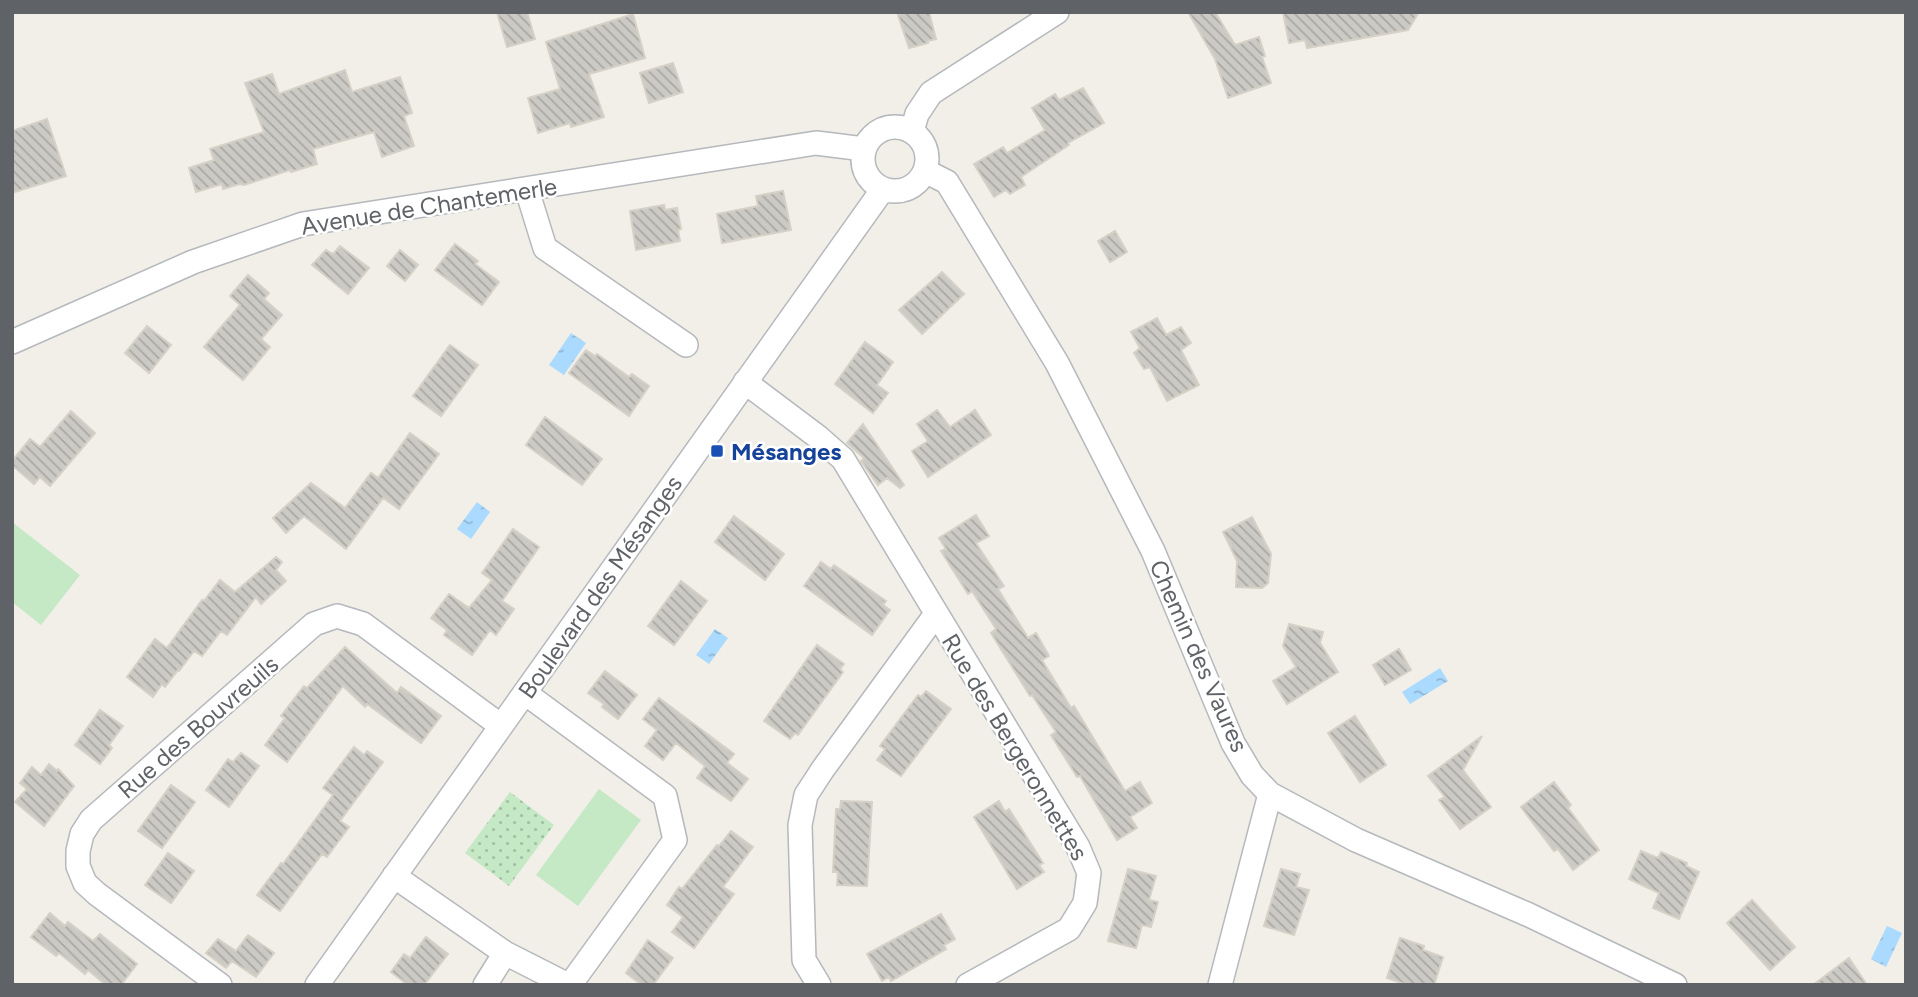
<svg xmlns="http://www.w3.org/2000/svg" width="1918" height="997" font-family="Figtree,sans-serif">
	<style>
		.grass { fill: #c5e8c5 }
		.park { fill: url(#park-dots) }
		.water { fill: url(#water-ripples) }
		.building { fill: url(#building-back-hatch); stroke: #d6d1c6; stroke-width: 2 }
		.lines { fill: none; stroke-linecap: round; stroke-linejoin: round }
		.street-casing { stroke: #b5b8bc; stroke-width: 26 }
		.street { stroke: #fff; stroke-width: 23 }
		.transit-dot { fill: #1a4fb4; stroke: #fff; stroke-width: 2.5 }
		.labels { text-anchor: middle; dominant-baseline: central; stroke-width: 5; stroke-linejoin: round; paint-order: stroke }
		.street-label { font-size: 24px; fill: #5f6368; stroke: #fff }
		.transit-label { font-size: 24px; font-weight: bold; fill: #164399; stroke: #fff; text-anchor: start }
	</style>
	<defs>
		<pattern id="park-dots" width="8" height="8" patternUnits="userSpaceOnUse" patternTransform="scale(1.75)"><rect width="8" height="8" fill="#c5e8c5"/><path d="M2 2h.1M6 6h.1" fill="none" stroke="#a3c0a4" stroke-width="1.8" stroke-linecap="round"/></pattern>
		<pattern id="water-ripples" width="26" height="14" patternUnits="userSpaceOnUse" patternTransform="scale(1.75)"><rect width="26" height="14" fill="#aadaff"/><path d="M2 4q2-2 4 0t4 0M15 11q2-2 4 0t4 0" fill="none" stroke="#8eb4d2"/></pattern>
		<pattern id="building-back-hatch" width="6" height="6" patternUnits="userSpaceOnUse" patternTransform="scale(1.75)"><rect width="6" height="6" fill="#cccac5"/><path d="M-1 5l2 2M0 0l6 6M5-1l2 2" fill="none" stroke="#a9a8a4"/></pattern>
	</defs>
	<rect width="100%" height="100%" fill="#f1efe8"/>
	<!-- grass -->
	<path class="grass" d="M 12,522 L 80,575 L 41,625 L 12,602 Z
		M 599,789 L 641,820 L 578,906 L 536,875 Z"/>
	<!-- park -->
	<path class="park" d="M 510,792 L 554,825 L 509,886 L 465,853 Z"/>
	<!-- water -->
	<path class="water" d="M 571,333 L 586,343 L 564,375 L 549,365 Z
		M 477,502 L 490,512 L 471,539 L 457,529 Z
		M 715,629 L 728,638 L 709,664 L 696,655 Z
		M 1440,668 L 1448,681 L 1410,704 L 1402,692 Z
		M 1887,926 L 1902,933 L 1886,967 L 1871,959 Z"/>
	<!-- building -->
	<path class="building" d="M 497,12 L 527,12 L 535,39 L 507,47 Z
		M 897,12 L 929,12 L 936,39 L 928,41 L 928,43 L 909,48 Z
		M 1188,12 L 1215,12 L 1235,45 L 1259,37 L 1265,56 L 1262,57 L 1271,83 L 1228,98 L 1215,59 Z
		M 1283,12 L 1419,12 L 1408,30 L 1307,48 L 1305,40 L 1289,43 Z
		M 633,14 L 645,58 L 589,74 L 604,117 L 571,127 L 570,123 L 538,133 L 528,98 L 560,89 L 546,42 Z
		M 673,63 L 683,92 L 649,103 L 640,73 Z
		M 345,70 L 352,92 L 400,77 L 412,113 L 404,116 L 414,146 L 382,157 L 374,132 L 313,149 L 317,164 L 291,172 L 290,170 L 244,185 L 240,184 L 223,189 L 222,184 L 196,192 L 189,168 L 214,160 L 210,149 L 264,132 L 245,83 L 272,74 L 279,94 Z
		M 1083,88 L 1104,123 L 1068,143 L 1069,145 L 1021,177 L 1025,185 L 1010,194 L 1006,190 L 994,197 L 974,164 L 1003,147 L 1007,153 L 1045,130 L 1032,108 L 1055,94 L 1059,100 Z
		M 47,119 L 66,176 L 12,193 L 12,131 Z
		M 783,191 L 791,230 L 722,243 L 717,214 L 758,206 L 756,196 Z
		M 664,205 L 665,210 L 677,208 L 681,229 L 678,230 L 680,241 L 636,250 L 630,211 Z
		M 1115,231 L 1127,252 L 1110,262 L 1098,241 Z
		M 455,244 L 478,261 L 475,264 L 499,282 L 482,305 L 435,270 Z
		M 340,246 L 369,268 L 348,294 L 312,265 L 326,250 L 333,254 Z
		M 400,250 L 418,265 L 405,281 L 387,266 Z
		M 942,272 L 964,294 L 922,334 L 899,310 Z
		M 248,275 L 269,293 L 264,299 L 282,315 L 261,339 L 270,347 L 243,380 L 204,347 L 240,305 L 230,296 Z
		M 1157,318 L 1166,335 L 1181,327 L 1191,343 L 1181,350 L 1199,385 L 1167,401 L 1150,367 L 1144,369 L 1134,353 L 1140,348 L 1131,332 Z
		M 147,326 L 171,345 L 149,373 L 125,353 Z
		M 865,342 L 893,362 L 877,385 L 888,393 L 873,413 L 835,384 Z
		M 450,345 L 478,365 L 441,416 L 413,396 Z
		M 586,350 L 595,356 L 597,354 L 629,377 L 632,374 L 649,386 L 629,416 L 569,373 Z
		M 937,410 L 950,427 L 975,410 L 991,435 L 928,477 L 912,451 L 928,441 L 917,424 Z
		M 71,411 L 95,433 L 50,486 L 40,477 L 34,484 L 12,465 L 12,461 L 30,439 L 40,447 Z
		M 545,417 L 602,459 L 582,485 L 526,445 Z
		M 863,424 L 904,485 L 900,488 L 887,478 L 878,485 L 861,461 L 864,458 L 847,443 Z
		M 410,433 L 439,454 L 399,509 L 383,498 L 346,549 L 304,516 L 286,533 L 273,518 L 311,483 L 345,508 L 371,473 L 378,478 Z
		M 976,515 L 989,536 L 976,543 L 1004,586 L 998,589 L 1028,638 L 1036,633 L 1049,656 L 1042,660 L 1071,708 L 1074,706 L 1125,791 L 1140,782 L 1152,803 L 1130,817 L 1137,828 L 1117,840 L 1080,776 L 1077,777 L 1051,735 L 1056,732 L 1032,695 L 1030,696 L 991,633 L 996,629 L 972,591 L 968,594 L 941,551 L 946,549 L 939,538 Z
		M 734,516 L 784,554 L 765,580 L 715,542 Z
		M 1252,517 L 1271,554 L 1268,583 L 1262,588 L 1236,587 L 1237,561 L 1223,532 Z
		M 513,529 L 539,547 L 502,601 L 514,609 L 496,635 L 490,630 L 472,655 L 444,635 L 447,630 L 431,618 L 449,594 L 469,608 L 492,580 L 482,573 Z
		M 276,557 L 282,562 L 276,570 L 286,581 L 261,604 L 256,597 L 227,635 L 221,631 L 202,656 L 194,651 L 179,671 L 178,670 L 165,687 L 162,684 L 153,697 L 127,677 L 155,639 L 167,648 L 202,600 L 204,601 L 220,580 L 235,592 Z
		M 821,562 L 831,569 L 834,565 L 886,601 L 883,605 L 890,610 L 872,635 L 804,586 Z
		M 681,581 L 707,601 L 674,645 L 648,626 Z
		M 1289,624 L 1323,632 L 1320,643 L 1338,672 L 1287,704 L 1273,681 L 1296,667 L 1283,646 Z
		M 817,645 L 844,664 L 840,669 L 843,672 L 798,735 L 795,733 L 790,739 L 764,721 Z
		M 345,647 L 397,693 L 401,687 L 441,716 L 421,743 L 367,704 L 365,707 L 343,686 L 287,762 L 265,745 L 285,718 L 281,716 L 304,686 L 307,688 Z
		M 1399,649 L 1411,670 L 1385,685 L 1373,665 Z
		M 605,671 L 637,695 L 618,719 L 602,707 L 604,704 L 588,693 Z
		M 926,691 L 951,709 L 901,776 L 877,760 L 885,749 L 880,746 L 918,695 L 921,697 Z
		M 659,698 L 734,754 L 727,763 L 748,779 L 731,801 L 697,778 L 705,766 L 676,743 L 663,760 L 645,746 L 657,730 L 643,719 Z
		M 100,710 L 123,726 L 109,745 L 112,748 L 100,764 L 75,745 Z
		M 1355,716 L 1386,765 L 1360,782 L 1328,733 Z
		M 1482,736 L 1463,770 L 1491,807 L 1460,829 L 1439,800 L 1445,797 L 1428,776 Z
		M 354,747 L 364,755 L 367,751 L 383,762 L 340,821 L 349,827 L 327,857 L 322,854 L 280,911 L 257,895 L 281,863 L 283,864 L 333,795 L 323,788 Z
		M 241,753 L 259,766 L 229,807 L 206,790 L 228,759 L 233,762 Z
		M 49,764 L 57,771 L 58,769 L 74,786 L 44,826 L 15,802 L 27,789 L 20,783 L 32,767 L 41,775 Z
		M 1554,782 L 1571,805 L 1568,808 L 1599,850 L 1573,870 L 1558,849 L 1554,851 L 1521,807 Z
		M 171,785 L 195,802 L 162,848 L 138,831 Z
		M 841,801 L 872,802 L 867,886 L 837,885 L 838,872 L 833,872 L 836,809 L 840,809 Z
		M 999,801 L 1005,812 L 1009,809 L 1043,863 L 1039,865 L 1044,872 L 1017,889 L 974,817 Z
		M 731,831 L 753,847 L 723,887 L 734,894 L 694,948 L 672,932 L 683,917 L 667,905 L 679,887 L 682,889 L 717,845 L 719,846 Z
		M 1641,851 L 1658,858 L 1661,852 L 1687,863 L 1686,866 L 1699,872 L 1679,919 L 1653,908 L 1659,893 L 1629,879 Z
		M 168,853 L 194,871 L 171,903 L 145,885 Z
		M 1128,869 L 1156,876 L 1149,900 L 1158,902 L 1151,927 L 1142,925 L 1136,948 L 1108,941 Z
		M 1281,869 L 1300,874 L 1296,887 L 1309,890 L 1294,935 L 1264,926 Z
		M 1752,900 L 1795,947 L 1770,970 L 1727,923 Z
		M 50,913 L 65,926 L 68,922 L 93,941 L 100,934 L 137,964 L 121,985 L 106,985 L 88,970 L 85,974 L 59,953 L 56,956 L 31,937 Z
		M 941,914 L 955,939 L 944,945 L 946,949 L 891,981 L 889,977 L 882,981 L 867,954 Z
		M 248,935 L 274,953 L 256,977 L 232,961 L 226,968 L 206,953 L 218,939 L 236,951 Z
		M 426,937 L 448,954 L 424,985 L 408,985 L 391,972 L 404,954 L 410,958 Z
		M 1400,938 L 1424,946 L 1423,950 L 1443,957 L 1434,985 L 1407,985 L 1387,978 Z
		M 648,940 L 673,958 L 653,985 L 642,985 L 626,973 Z
		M 1849,958 L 1867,985 L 1813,985 Z"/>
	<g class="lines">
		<defs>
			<path id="street" d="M863 159a32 32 0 1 1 64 0a32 32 0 1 1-64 0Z
				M 912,131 L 917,114 L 931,93 L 1057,12
				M 925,171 L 947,182 L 1057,363 L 1153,551 L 1233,743 L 1252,775 L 1270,794 L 1356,840 L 1529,915 L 1675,985
				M 527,190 L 545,248 L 686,345
				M 12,342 L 193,262 L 303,224 L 816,143 L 864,149
				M 745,382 L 818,437 L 843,459 L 1078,847 L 1089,873 L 1085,903 L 1069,929 L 968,985
				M 525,693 L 665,796 L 675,840 L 570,985
				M 394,876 L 505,953 L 568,985
				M 220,985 L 97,894 L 85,883 L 78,866 L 78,851 L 82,834 L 91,820 L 314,624 L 337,616 L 363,624 L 501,726
				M 317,985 L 883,189
				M 485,985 L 505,953
				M 819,985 L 804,960 L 800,825 L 806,795 L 823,769 L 936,614
				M 1220,985 L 1270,794"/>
		</defs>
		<!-- street casing -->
		<use href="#street" class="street-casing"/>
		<!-- street -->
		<use href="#street" class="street"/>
	</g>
	<!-- markers -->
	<rect class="transit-dot" x="710" y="444" width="14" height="14" rx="3.5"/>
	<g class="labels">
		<!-- street labels -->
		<g class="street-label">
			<text transform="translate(429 206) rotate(-9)">Avenue de Chantemerle</text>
			<text transform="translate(600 587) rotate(-55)">Boulevard des Mésanges</text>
			<text transform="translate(1199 656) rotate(66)">Chemin des Vaures</text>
			<text transform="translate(198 727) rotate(-41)">Rue des Bouvreuils</text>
			<text transform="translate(1015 747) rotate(59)">Rue des Bergeronnettes</text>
		</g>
		<!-- transit labels -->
		<g class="transit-label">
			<text x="731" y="451">Mésanges</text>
		</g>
	</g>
	<!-- border -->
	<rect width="1918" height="997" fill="none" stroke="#5f6368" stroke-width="28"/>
</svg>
